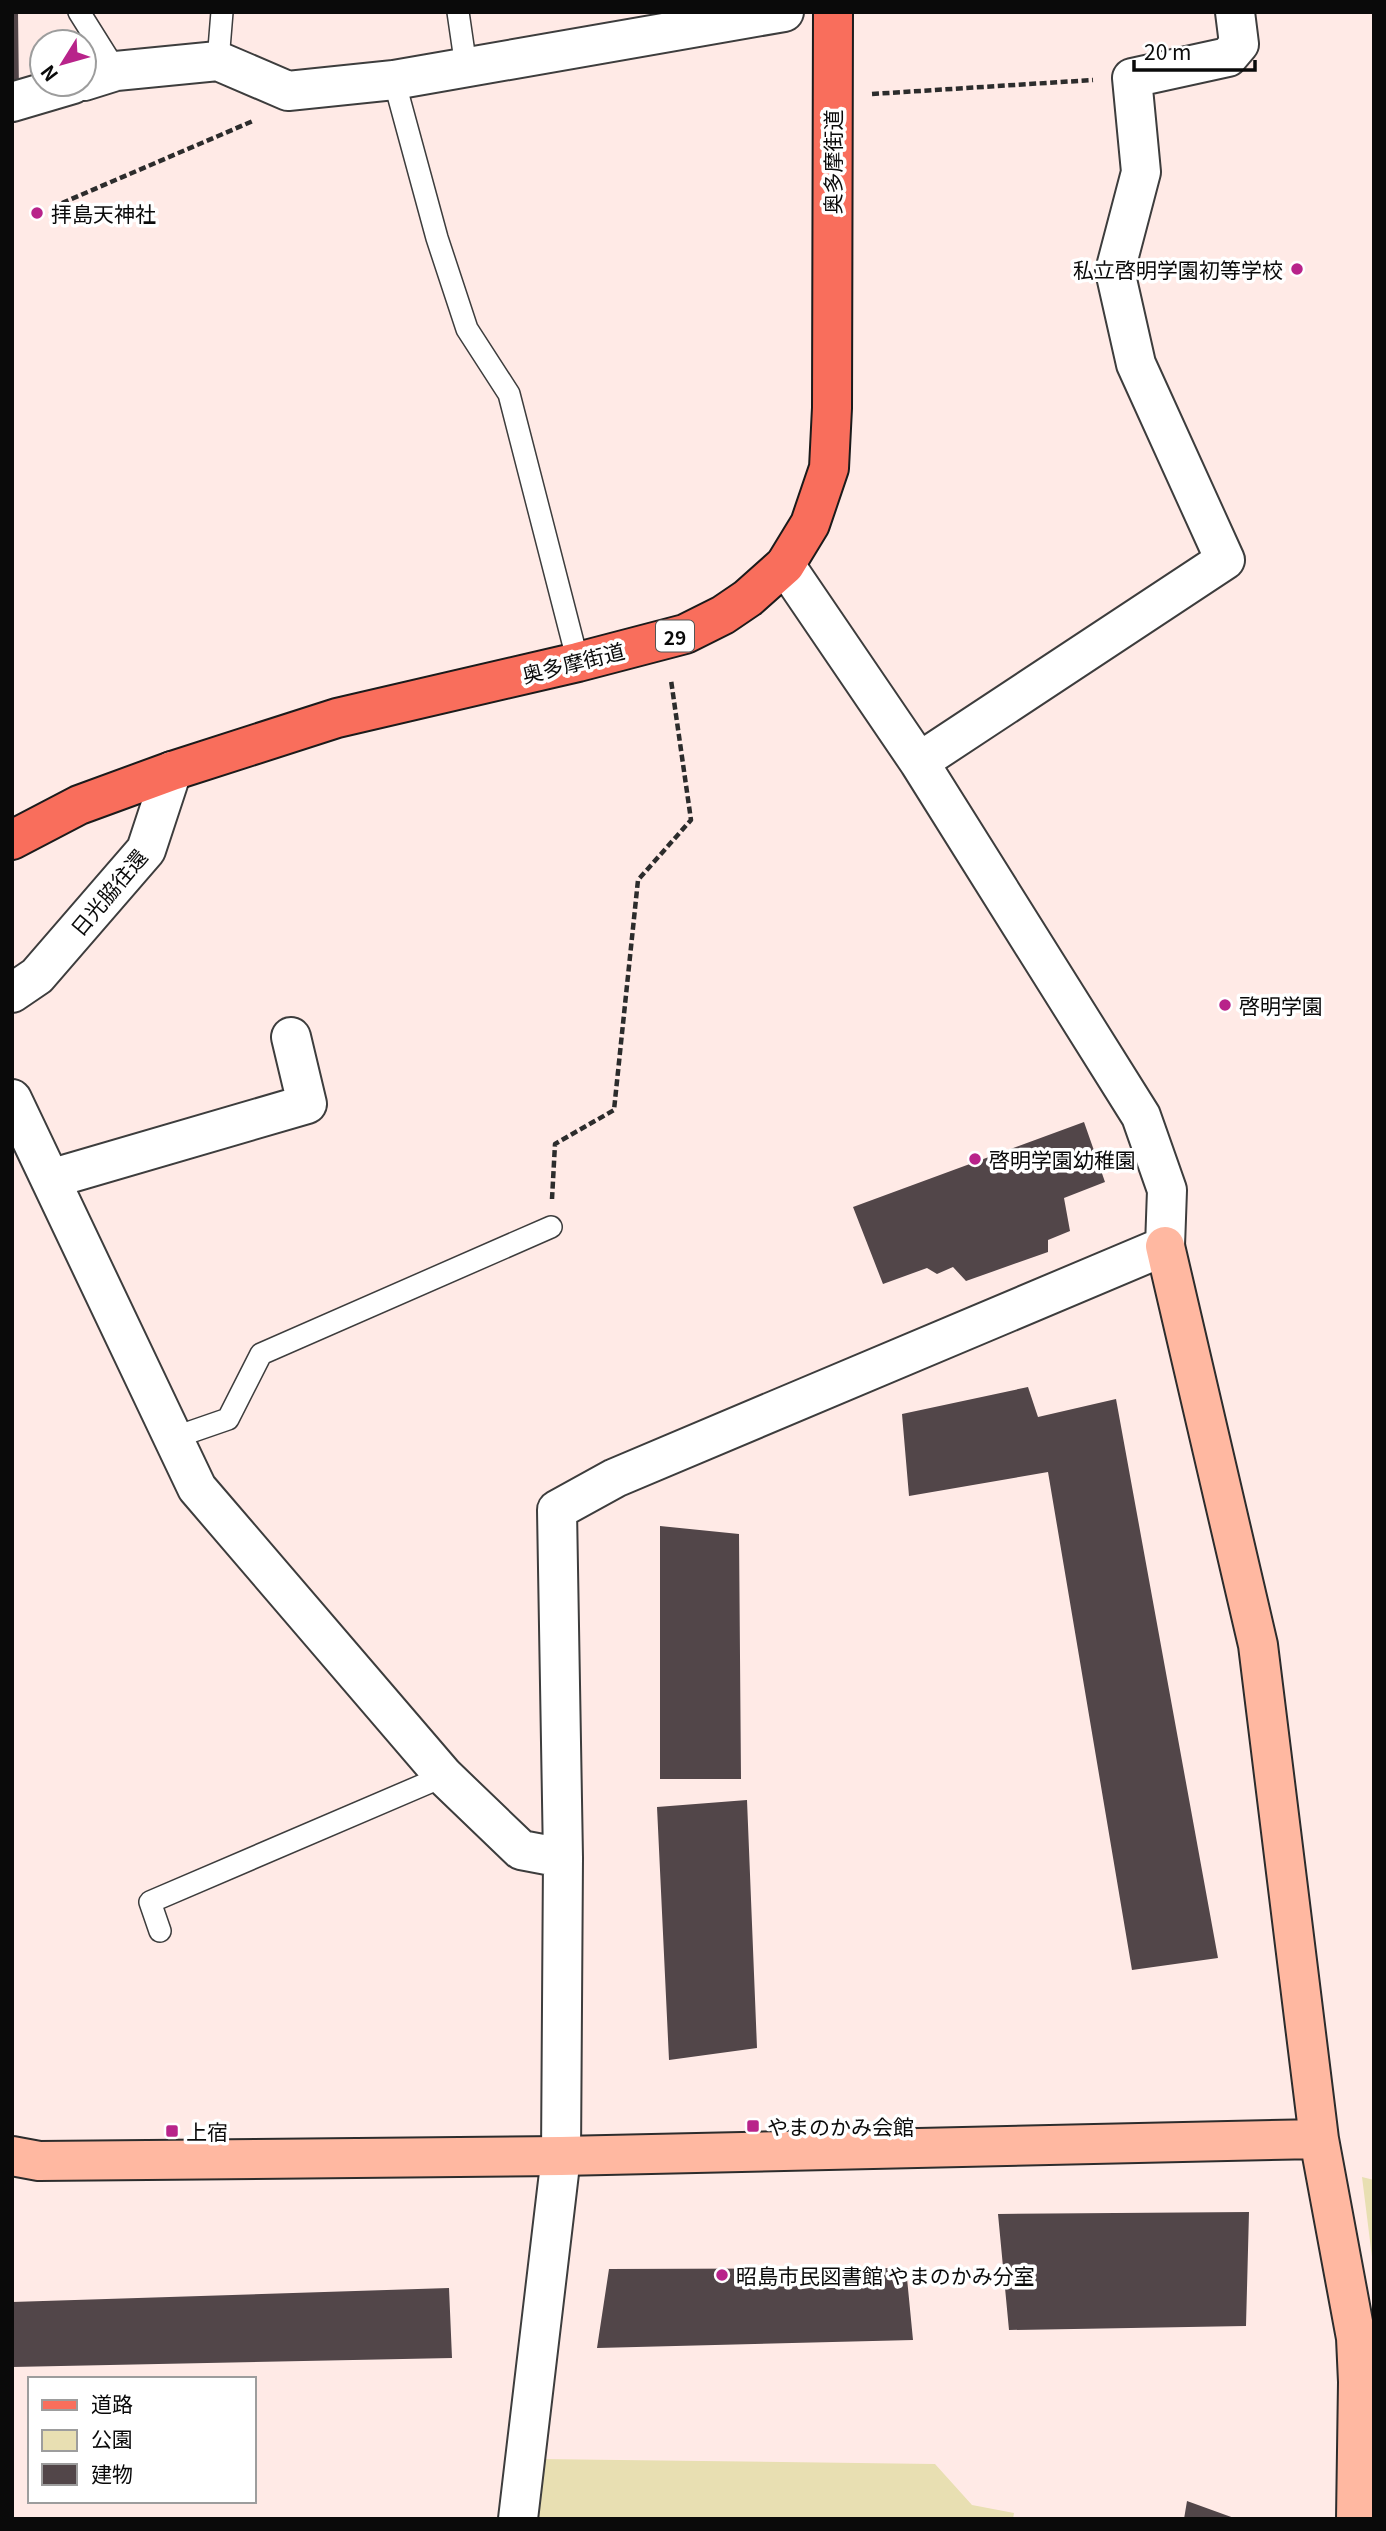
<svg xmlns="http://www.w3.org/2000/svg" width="1386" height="2531" font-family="Georgia,'Noto Sans JP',serif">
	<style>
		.green { fill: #e8dfb2 }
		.building { fill: #524649 }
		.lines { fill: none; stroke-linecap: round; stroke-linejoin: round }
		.lane-casing { stroke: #3d3d3d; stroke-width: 24 }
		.street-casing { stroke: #3d3d3d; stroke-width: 42 }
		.secondary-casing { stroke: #2c2c2c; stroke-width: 42 }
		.primary-casing { stroke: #1b1b1b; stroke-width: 42 }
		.path { stroke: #2c2c2c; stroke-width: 4.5; stroke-dasharray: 7 3.5; stroke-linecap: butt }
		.lane { stroke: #fff; stroke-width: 21 }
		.street { stroke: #fff; stroke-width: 38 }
		.secondary { stroke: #ffb8a1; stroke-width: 38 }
		.primary { stroke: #f96e5c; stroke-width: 38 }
		.poi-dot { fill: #b8238a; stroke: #fff; stroke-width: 2.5 }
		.labels { text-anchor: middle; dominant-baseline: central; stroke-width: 7; stroke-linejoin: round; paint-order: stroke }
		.shield { fill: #fff; stroke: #545454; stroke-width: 2 }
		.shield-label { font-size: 19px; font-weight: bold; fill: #0a0a0a }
		.street-label { font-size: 21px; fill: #0a0a0a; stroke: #fff }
		.poi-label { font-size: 21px; fill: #0a0a0a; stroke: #fff; text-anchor: start }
	</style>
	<rect width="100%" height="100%" fill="#ffeae6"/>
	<!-- green -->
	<path class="green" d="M 1362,2177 L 1374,2180 L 1374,2273 Z
		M 538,2459 L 935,2464 L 972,2505 L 1014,2513 L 1013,2519 L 528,2519 Z"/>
	<!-- building -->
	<path class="building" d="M 12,12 L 18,12 L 19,93 L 12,93 Z
		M 1084,1122 L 1105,1182 L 1064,1198 L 1070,1231 L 1048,1240 L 1048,1252 L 966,1281 L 953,1267 L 937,1274 L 927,1268 L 883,1284 L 853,1207 Z
		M 1028,1387 L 1038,1417 L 1116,1399 L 1218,1958 L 1132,1970 L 1048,1472 L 909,1496 L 902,1414 Z
		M 660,1526 L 739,1534 L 741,1779 L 660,1779 Z
		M 747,1800 L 757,2048 L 669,2060 L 657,1807 Z
		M 1249,2212 L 1246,2326 L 1009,2330 L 998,2214 Z
		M 906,2268 L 913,2340 L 597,2348 L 609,2269 Z
		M 449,2288 L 452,2358 L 12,2367 L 12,2302 Z
		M 1187,2501 L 1234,2518 L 1234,2519 L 1184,2519 Z"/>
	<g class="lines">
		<defs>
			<path id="lane" d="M 79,12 L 116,71
				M 458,12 L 466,67
				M 218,61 L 222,12
				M 394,80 L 437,238 L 467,329 L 509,394 L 578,662
				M 173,1438 L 228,1419 L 261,1354 L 551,1227
				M 160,1931 L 150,1902 L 444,1776"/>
			<path id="street" d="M 84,81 L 116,71 L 218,61 L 288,91 L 394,80 L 784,12
				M 12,102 L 73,84
				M 919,762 L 1225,560 L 1136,364 L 1115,271 L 1141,172 L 1132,78 L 1228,57 L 1239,44 L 1235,12
				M 12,993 L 37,976 L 146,850 L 172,771
				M 12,1099 L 197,1488 L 444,1776 L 521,1850 L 563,1858
				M 50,1179 L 307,1104 L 291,1037
				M 518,2519 L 561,2156 L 563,1858 L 557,1510 L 615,1478 L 1165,1246 L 1167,1190 L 1141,1116 L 919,762 L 785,565"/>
			<path id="secondary" d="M 1165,1246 L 1258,1645 L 1319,2139 L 1356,2338 L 1358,2382 L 1356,2519
				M 12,2156 L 39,2161 L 561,2156 L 1319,2139"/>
			<path id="primary" d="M 12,840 L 79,805 L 172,771 L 337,718 L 578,662 L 685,634 L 723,615 L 748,598 L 785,565 L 810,524 L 829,468 L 832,408 L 833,12"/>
		</defs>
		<!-- lane casing -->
		<use href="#lane" class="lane-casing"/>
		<!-- street casing -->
		<use href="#street" class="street-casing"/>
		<!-- secondary casing -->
		<use href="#secondary" class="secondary-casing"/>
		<!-- primary casing -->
		<use href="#primary" class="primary-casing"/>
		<!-- path -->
		<path class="path" d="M 872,94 L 1093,80
			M 62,203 L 253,121
			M 552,1199 L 555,1144 L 614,1110 L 638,880 L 691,820 L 671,680"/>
		<!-- lane -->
		<use href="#lane" class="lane"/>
		<!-- street -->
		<use href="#street" class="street"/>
		<!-- secondary -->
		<use href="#secondary" class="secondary"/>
		<!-- primary -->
		<use href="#primary" class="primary"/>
	</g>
	<!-- markers -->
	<g class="poi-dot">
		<circle cx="37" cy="213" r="7"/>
		<circle cx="1297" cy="269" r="7"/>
		<circle cx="1225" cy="1005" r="7"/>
		<circle cx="975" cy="1159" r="7"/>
		<rect x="746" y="2119" width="14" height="14" rx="3.5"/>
		<rect x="165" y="2124" width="14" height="14" rx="3.5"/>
		<circle cx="722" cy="2275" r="7"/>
	</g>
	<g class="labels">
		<!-- shield labels -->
		<rect class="shield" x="656" y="620.5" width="38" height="31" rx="5"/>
		<g class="shield-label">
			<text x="675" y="636">29</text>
		</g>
		<!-- street labels -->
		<g class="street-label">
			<text transform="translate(832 162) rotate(-90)">奥多摩街道</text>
			<text transform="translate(573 662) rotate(-14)">奥多摩街道</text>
			<text transform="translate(108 892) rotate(-50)">日光脇往還</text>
		</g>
		<!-- poi labels -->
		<g class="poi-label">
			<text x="51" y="213">拝島天神社</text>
			<text x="1283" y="269" text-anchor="end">私立啓明学園初等学校</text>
			<text x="1239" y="1005">啓明学園</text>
			<text x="989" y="1159">啓明学園幼稚園</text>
			<text x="767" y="2126">やまのかみ会館</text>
			<text x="186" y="2131">上宿</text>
			<text x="736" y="2275">昭島市民図書館 やまのかみ分室</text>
		</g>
	</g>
	<!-- border -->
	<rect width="1386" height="2531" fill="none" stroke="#0a0a0a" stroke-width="28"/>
	<!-- legend -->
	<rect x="28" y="2377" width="228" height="126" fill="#ffffff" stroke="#9d9d9d" stroke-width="2"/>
	<rect x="42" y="2400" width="35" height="10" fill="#f96e5c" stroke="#9d9d9d" stroke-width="2"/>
	<text x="91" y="2412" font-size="21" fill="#0a0a0a">道路</text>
	<rect x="42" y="2430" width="35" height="21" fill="#e8dfb2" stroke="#9d9d9d" stroke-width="2"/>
	<text x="91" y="2447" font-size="21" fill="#0a0a0a">公園</text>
	<rect x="42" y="2464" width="35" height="21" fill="#524649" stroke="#9d9d9d" stroke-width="2"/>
	<text x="91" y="2482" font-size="21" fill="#0a0a0a">建物</text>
	<!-- north arrow -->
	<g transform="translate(63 63) rotate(233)"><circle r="33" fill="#ffffff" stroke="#9d9d9d" stroke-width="2"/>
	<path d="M0-5L12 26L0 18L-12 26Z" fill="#b8238a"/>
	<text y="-10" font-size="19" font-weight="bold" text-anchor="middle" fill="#0a0a0a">N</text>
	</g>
	<!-- scale -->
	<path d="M1134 60v10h121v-10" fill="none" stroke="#0a0a0a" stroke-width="3.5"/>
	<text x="1144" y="60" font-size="21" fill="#0a0a0a" stroke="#ffffff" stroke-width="5" paint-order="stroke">20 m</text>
</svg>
